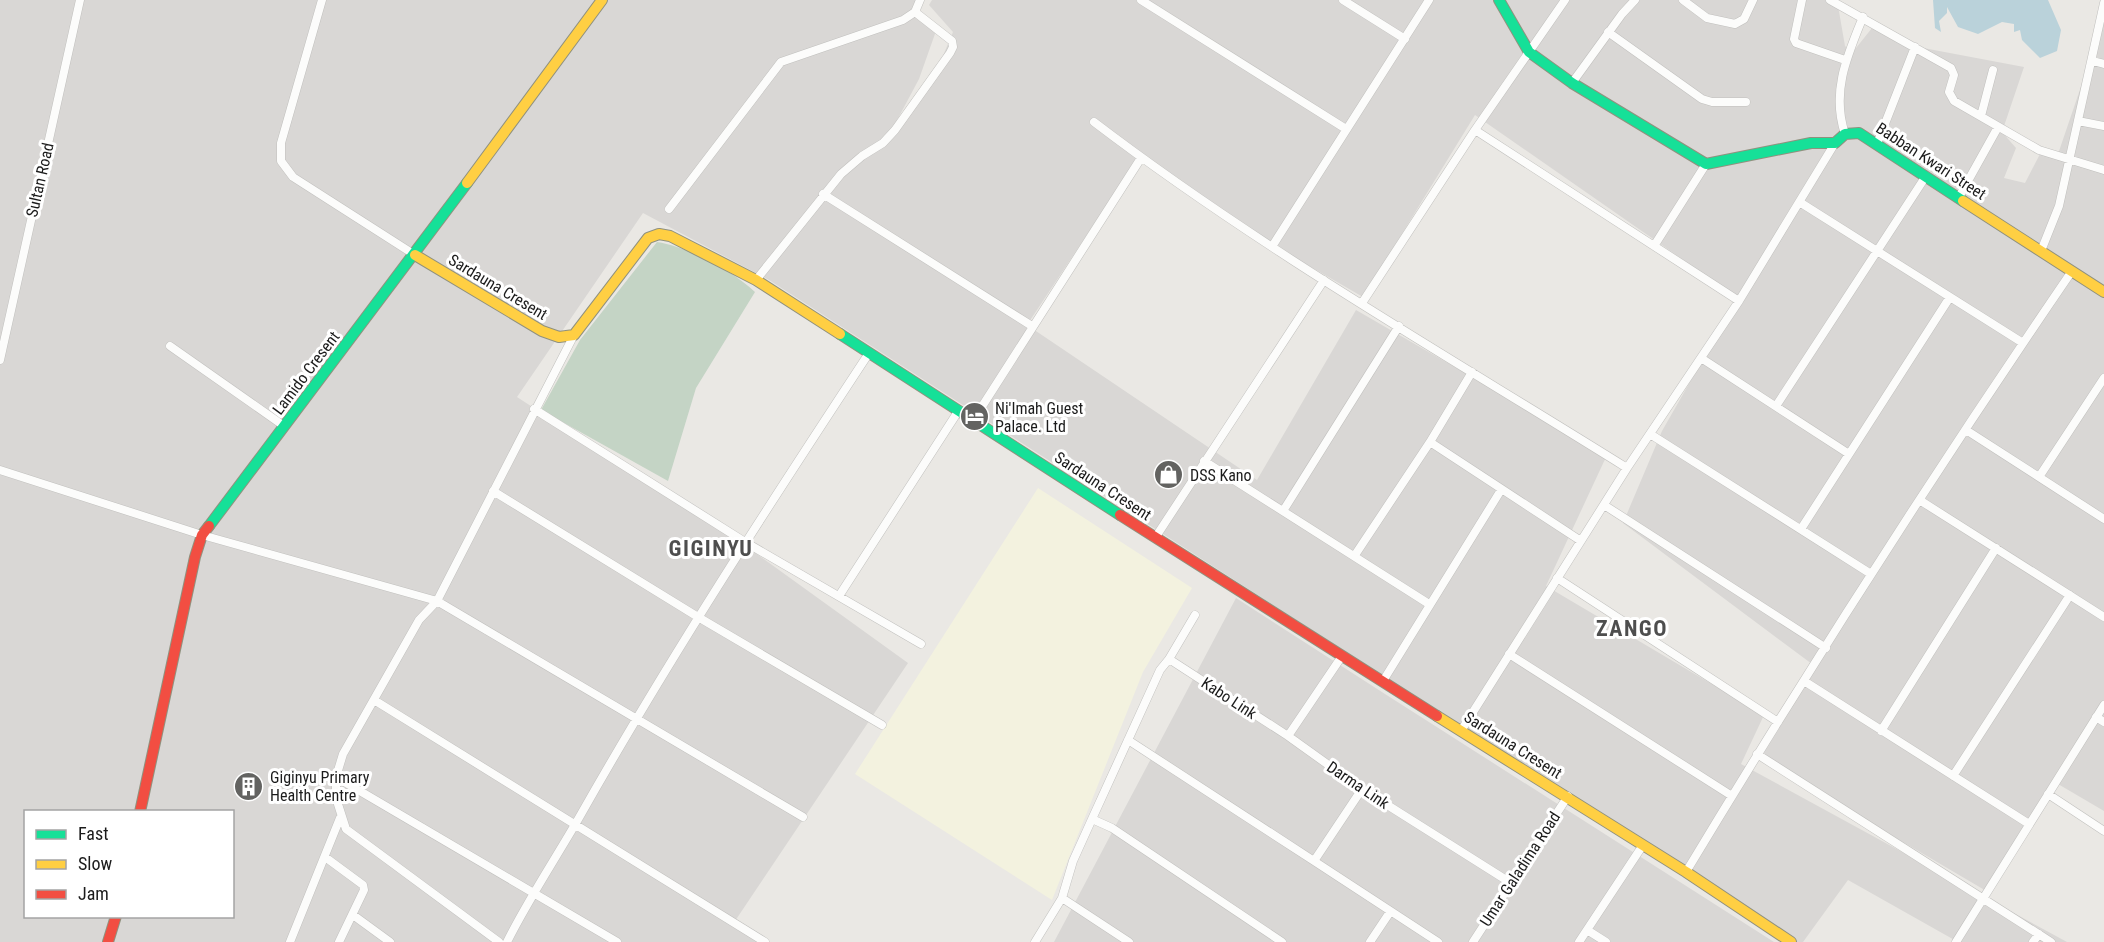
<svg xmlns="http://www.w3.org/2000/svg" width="2104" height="942" font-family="'Roboto Condensed',sans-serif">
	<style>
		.residential { fill: #d9d7d5; fill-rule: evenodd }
		.education { fill: #f3f2df }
		.cemetery { fill: #c4d4c5 }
		.water { fill: #bad2da }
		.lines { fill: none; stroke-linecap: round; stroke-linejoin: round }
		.street-casing { stroke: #c1c0be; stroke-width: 9 }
		.fast-casing { stroke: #90917e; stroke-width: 12 }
		.slow-casing { stroke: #90917e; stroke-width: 12 }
		.jam-casing { stroke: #90917e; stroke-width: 12 }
		.street { stroke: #fcfcfb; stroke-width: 8 }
		.fast { stroke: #16e098; stroke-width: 10 }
		.slow { stroke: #ffcf43; stroke-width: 10 }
		.jam { stroke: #f24e42; stroke-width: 10 }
		.labels { text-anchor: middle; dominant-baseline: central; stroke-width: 6; stroke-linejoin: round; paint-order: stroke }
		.street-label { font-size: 16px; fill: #1b1b1b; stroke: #fff }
		.poi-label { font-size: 16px; fill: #1b1b1b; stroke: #fff; text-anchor: start }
		.district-label { font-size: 22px; font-weight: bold; letter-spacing: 1.5px; fill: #4e4e4e; stroke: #fff }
	</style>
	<rect width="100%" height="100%" fill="#eae8e4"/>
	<!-- residential -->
	<path class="residential" d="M 0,0 L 919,0 L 914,10 L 936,31 L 919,79 L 895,124 L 918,105 L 932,82 L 953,32 L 929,5 L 932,0 L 1837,0 L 1845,46 L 1852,53 L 1872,28 L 1918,47 L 2024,67 L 2002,132 L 2016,148 L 2004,178 L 2025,183 L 2040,154 L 2057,157 L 2104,19 L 2104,811 L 2058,784 L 1988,892 L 1755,755 L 1812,664 L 1623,523 L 1662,431 L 1738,298 L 1475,115 L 1363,297 L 1273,245 L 1141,153 L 1027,325 L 1257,480 L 1356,310 L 1607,455 L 1546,586 L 1764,715 L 1741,764 L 2067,942 L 1958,942 L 1848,880 L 1803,942 L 1796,942 L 769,280 L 643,213 L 517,397 L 747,547 L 908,663 L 733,924 L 760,942 L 0,942 ZM 26,812 L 232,812 L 232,916 L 26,916 Z
		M 1236,598 L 1385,694 L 1774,942 L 1054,942 Z"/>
	<!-- education -->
	<path class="education" d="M 1038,488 L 1192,588 L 1143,672 L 1052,900 L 855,774 Z"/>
	<!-- cemetery -->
	<path class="cemetery" d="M 657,242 C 686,246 733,271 755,292 L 696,388 L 668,481 L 541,410 L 580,340 Z"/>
	<!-- water -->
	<path class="water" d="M 1933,0 L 2048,0 L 2061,30 L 2057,51 L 2040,58 L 2022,40 L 2020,30 L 2014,32 L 2014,24 L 2002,22 L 1978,34 L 1958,27 L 1947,7 L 1947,13 L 1939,21 L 1941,32 L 1935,28 Z"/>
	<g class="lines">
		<defs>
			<path id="street" d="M 322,0 L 281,143 L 281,161 L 293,177 L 415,255
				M 1141,0 L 1346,129
				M 1343,0 L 1405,39
				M 1683,0 L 1707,18 L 1735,24 L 1744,19 L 1753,0
				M 1802,0 L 1794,39 L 1796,43 L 1845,60
				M 1830,0 L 1951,68 L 1954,75 L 1949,92 L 1954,101 L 2039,150 L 2104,170
				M 1608,32 L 1702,99 L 1712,102 L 1746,102
				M 2093,61 L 2104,64
				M 1572,83 L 1622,14 L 1635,0
				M 1981,116 L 1993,70
				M 2078,121 L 2104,126
				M 1094,122 C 1262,250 1448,356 1627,468
				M 1475,130 L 1739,301
				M 1845,134 C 1831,92 1847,56 1863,17
				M 1877,144 L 1915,47
				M 823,194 L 1032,326
				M 1959,197 L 1998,127
				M 1801,203 L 2023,343
				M 669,209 L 781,62 L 903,20 L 915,12 L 920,0
				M 1273,245 L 1429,0
				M 1654,246 L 1706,164
				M 2041,251 L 2059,206 L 2104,3
				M 756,280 L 841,174 L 862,156 L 883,143 L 895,130 L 950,53 L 953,47 L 952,41 L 915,12
				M 1362,303 L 1475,130 L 1565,0
				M 170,346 L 284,426
				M 1701,358 L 1849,454
				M 0,360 L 80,0
				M 1776,406 L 1926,176
				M 534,409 L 745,542 L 921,644
				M 974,419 L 1141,158
				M 1966,430 L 2104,519
				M 1650,434 L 1871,574
				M 1430,442 L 1581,541
				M 1204,461 L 1429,604
				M 0,470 L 202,535 L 437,601 L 803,817
				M 2039,477 L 2104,378
				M 493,491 L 698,617 L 882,725
				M 1921,501 L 2104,617
				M 1604,505 L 1826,648
				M 1283,511 L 1399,326
				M 1801,529 L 1950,297
				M 1155,538 L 1324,280
				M 1355,555 L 1430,442 L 1472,372
				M 1557,578 L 1778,722
				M 839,596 L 959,410
				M 1509,654 L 1732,796
				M 1342,656 L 1288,736 L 1362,789 L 1511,883
				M 1169,659 L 1288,736
				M 1383,681 L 1501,490
				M 1804,681 L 2029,824
				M 374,700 L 765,942
				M 2096,717 L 2104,722
				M 1461,731 L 1627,468 L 1739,301 L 1835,143
				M 1881,731 L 1996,548
				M 1128,740 L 1314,861
				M 1757,754 L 2051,942
				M 1953,776 L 2070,595
				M 336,777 L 617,942
				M 1362,789 L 1314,861 L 1438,942
				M 2048,794 L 2104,831
				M 1092,819 L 1160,670 L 1169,659 L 1195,615
				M 325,857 L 363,885 L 364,890 L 339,942
				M 1686,872 C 1809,668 1938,467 2072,271
				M 1062,898 L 1129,942
				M 353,915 L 390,942
				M 1587,930 L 1606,942
				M 290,942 L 340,818
				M 499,942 L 346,829 L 336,798 L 336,777 L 343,754 L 419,620 L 437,601 L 574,335
				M 507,942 C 529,898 556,858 580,816 C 670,657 769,505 869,353
				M 1035,942 L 1062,898 L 1073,861 L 1092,819 L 1112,828 L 1282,942
				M 1370,942 L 1390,912
				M 1473,942 L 1568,796
				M 1579,942 L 1643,845
				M 1956,942 L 2104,705
				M 2033,942 L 2039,934"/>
			<path id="fast" d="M 1499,0 L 1529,52 L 1572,83 L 1706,164 L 1811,143 L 1835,143 L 1845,134 L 1859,133 L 1963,201
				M 840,334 L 1120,515
				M 209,526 L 467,183"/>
			<path id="slow" d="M 467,183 L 602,0
				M 1963,201 L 2104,292
				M 415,255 L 542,331 L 559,337 L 574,335 L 648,238 L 659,234 L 670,236 L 756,280 L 840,334
				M 1437,716 L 1686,872 L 1791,942"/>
			<path id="jam" d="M 1120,515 L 1437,716
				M 140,812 L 195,557 L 202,535 L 209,526
				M 108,942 L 116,916"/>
		</defs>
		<!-- street casing -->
		<use href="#street" class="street-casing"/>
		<!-- fast casing -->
		<use href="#fast" class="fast-casing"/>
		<!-- slow casing -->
		<use href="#slow" class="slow-casing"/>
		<!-- jam casing -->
		<use href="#jam" class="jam-casing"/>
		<!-- street -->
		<use href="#street" class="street"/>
		<!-- fast -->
		<use href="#fast" class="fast"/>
		<!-- slow -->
		<use href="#slow" class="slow"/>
		<!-- jam -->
		<use href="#jam" class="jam"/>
	</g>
	<!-- icons -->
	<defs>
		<symbol id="hotel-disc" viewBox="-11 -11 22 22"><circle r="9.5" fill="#636361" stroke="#fff"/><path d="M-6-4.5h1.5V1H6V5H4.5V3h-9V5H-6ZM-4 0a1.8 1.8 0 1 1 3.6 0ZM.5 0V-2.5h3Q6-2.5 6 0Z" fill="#fff"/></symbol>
		<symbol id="shop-disc" viewBox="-11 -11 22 22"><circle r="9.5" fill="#636361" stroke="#fff"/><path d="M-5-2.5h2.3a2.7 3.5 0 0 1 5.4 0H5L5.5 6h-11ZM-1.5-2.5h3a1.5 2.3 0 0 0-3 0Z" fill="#fff"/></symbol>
		<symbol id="building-disc" viewBox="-11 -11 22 22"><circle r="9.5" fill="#636361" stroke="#fff"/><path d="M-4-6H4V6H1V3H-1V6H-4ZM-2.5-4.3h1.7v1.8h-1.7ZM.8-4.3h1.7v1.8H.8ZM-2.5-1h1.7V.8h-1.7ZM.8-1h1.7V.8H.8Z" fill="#fff"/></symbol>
	</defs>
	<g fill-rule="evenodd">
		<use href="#hotel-disc" x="958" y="400" width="33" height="33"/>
		<use href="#shop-disc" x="1152" y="458" width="33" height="33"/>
		<use href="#building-disc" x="232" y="770" width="33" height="33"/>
	</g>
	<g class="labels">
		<!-- street labels -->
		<g class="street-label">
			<text transform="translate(1931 161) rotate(33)">Babban Kwari Street</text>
			<text transform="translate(40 180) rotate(-77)">Sultan Road</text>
			<text transform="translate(498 287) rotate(31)">Sardauna Cresent</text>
			<text transform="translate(306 373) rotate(-53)">Lamido Cresent</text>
			<text transform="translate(1103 486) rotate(33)">Sardauna Cresent</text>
			<text transform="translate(1229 698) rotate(33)">Kabo Link</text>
			<text transform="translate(1513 745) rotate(32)">Sardauna Cresent</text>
			<text transform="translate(1358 785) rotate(34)">Darma Link</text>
			<text transform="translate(1520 869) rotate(-57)">Umar Galadima Road</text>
		</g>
		<!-- poi labels -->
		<g class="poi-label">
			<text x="995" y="408">Ni'Imah Guest<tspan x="995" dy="18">Palace. Ltd</tspan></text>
			<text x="1190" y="475">DSS Kano</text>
			<text x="270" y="777">Giginyu Primary<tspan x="270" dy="18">Health Centre</tspan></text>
		</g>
		<!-- district labels -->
		<g class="district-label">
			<text x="711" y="548">GIGINYU</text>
			<text x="1632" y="628">ZANGO</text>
		</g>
	</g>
	<!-- legend -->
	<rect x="24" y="810" width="210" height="108" fill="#ffffff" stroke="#a4a4a4" stroke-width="1.5"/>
	<rect x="36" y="830" width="30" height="9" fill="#16e098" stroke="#a4a4a4" stroke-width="1.5"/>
	<text x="78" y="840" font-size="18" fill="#1b1b1b">Fast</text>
	<rect x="36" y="860" width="30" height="9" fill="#ffcf43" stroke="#a4a4a4" stroke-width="1.5"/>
	<text x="78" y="870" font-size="18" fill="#1b1b1b">Slow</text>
	<rect x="36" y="890" width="30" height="9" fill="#f24e42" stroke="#a4a4a4" stroke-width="1.5"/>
	<text x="78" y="900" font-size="18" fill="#1b1b1b">Jam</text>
</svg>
